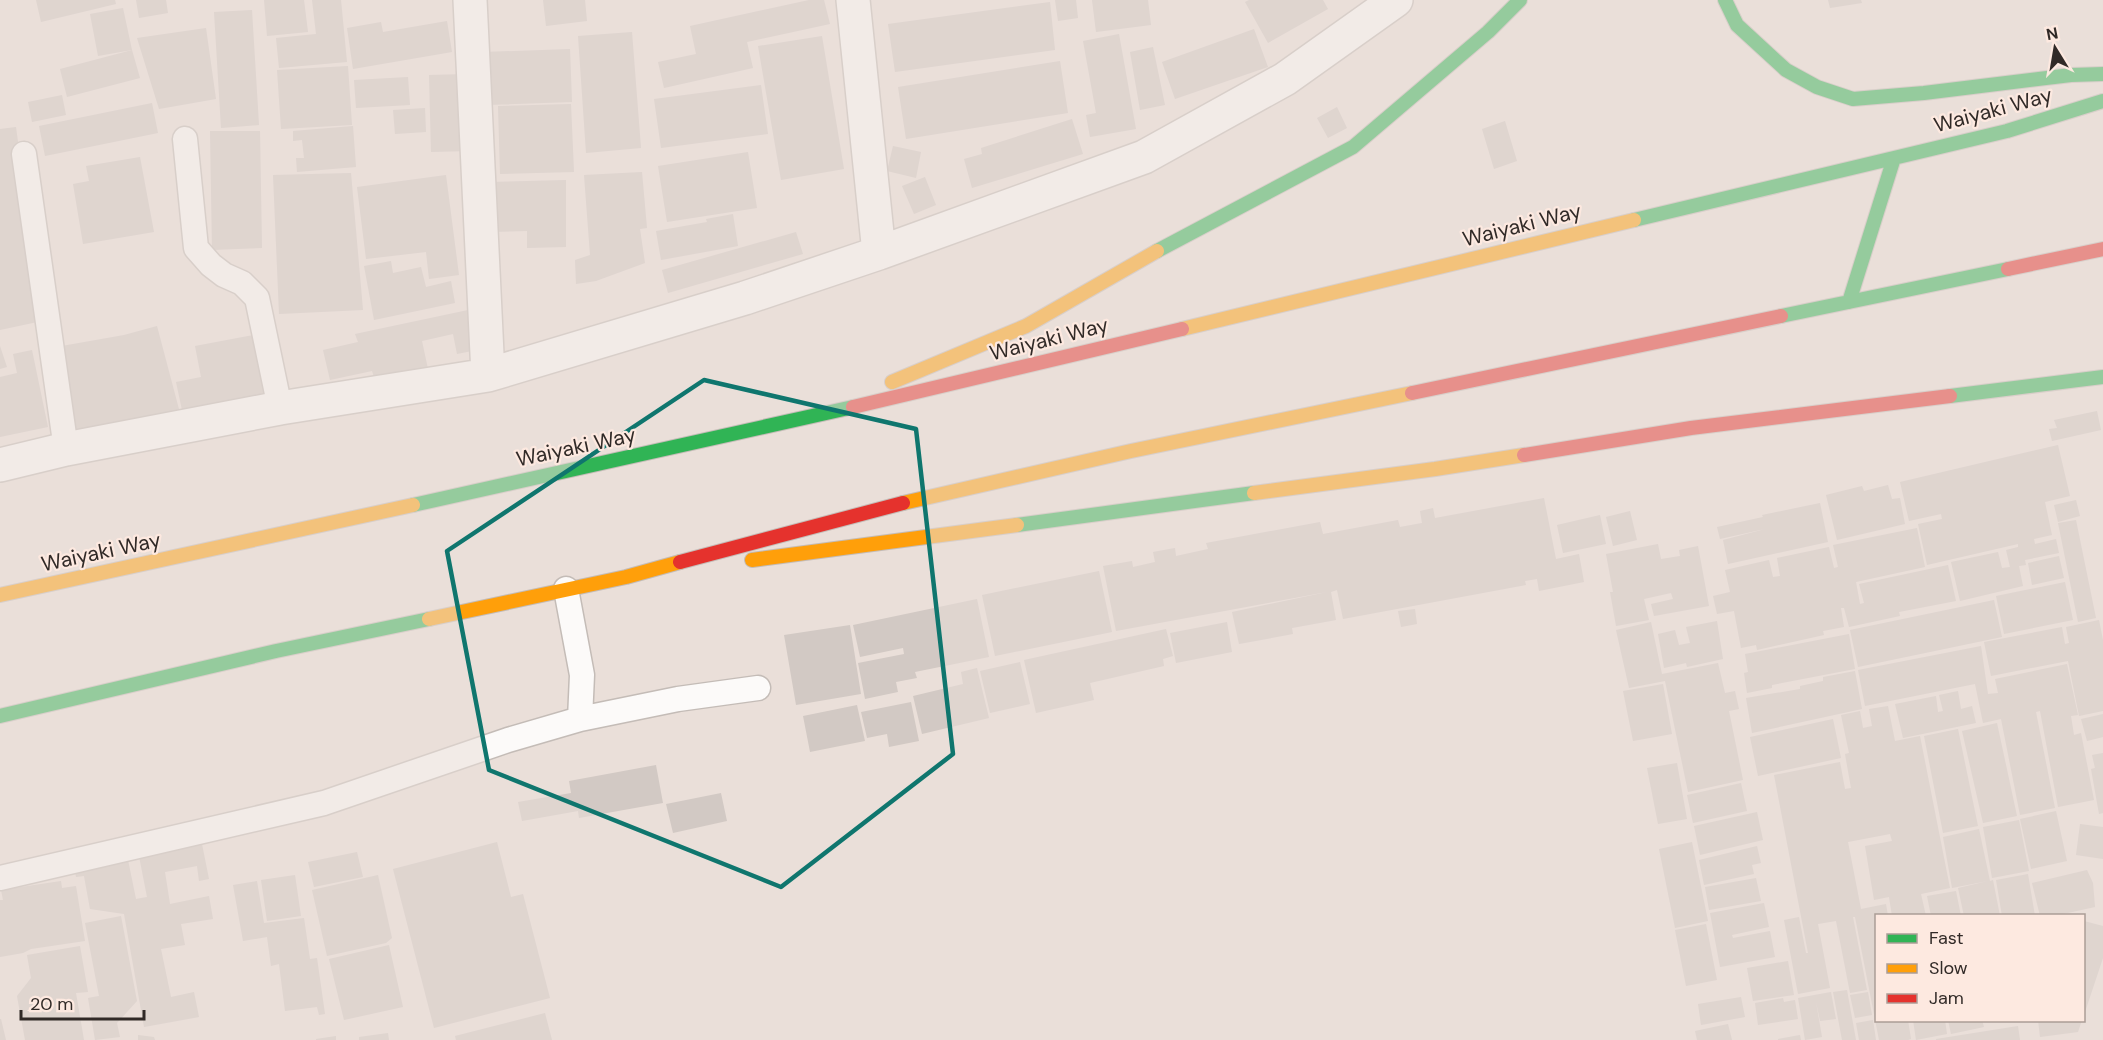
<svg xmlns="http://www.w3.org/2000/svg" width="2103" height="1040" font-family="'DM Sans',sans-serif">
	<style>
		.building { fill: #d2c9c4 }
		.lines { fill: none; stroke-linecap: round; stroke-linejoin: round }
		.lane-casing { stroke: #c4bcb7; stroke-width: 27 }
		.street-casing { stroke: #c4bcb7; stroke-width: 36 }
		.fast-casing { stroke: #c4bcb7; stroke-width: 16 }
		.slow-casing { stroke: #c4bcb7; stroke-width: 16 }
		.jam-casing { stroke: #c4bcb7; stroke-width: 16 }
		.lane { stroke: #fcfaf9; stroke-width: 24 }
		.street { stroke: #fcfaf9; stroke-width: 33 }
		.fast { stroke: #30b455; stroke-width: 14 }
		.slow { stroke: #ff9f0a; stroke-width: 14 }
		.jam { stroke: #e5322d; stroke-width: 14 }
		.marked { fill: none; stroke: #0f766e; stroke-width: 4.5; stroke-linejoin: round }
		.labels { text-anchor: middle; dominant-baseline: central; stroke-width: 4.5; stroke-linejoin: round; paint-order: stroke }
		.street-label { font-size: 21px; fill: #312a27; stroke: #fde9e0 }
	</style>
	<rect width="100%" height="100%" fill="#eadfd9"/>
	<!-- building -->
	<path class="building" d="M 36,0 L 115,0 L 116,4 L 41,22 Z
		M 136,0 L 166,0 L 168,13 L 139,18 Z
		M 264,0 L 304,0 L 308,32 L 267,36 Z
		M 312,0 L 341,0 L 347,62 L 279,68 L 276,38 L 316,34 Z
		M 543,0 L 585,0 L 587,21 L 546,26 Z
		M 809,0 L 824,0 L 830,24 L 747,42 L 753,68 L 664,88 L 658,62 L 696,54 L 690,26 Z
		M 1055,0 L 1076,0 L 1078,18 L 1058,21 Z
		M 1092,0 L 1148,0 L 1151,25 L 1096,32 Z
		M 1249,0 L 1323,0 L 1328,9 L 1268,43 L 1245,2 Z
		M 1828,0 L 1861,0 L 1862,3 L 1830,8 Z
		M 1050,2 L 1055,50 L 895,72 L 888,24 Z
		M 123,8 L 132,50 L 98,56 L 90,14 Z
		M 252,10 L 259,125 L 221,128 L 214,12 Z
		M 447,21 L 452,52 L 353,69 L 347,28 L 381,22 L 383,32 Z
		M 206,28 L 216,99 L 159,109 L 137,38 Z
		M 1254,29 L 1268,67 L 1175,99 L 1162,62 Z
		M 632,32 L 641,148 L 586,153 L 578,36 Z
		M 1119,34 L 1136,129 L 1090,137 L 1086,115 L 1096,113 L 1083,41 Z
		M 822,36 L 844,169 L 781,180 L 758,46 Z
		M 1153,47 L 1165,105 L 1140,110 L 1130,52 Z
		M 570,49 L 572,102 L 485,105 L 483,52 Z
		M 132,50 L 140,78 L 67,97 L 60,69 Z
		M 1060,61 L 1068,113 L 906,139 L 898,87 Z
		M 348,66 L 352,125 L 281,129 L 277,70 Z
		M 467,74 L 469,151 L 431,152 L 429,75 Z
		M 408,77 L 410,105 L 356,108 L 354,80 Z
		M 761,85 L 768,134 L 661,148 L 654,99 Z
		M 62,95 L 66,115 L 32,122 L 28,102 Z
		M 152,103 L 158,133 L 45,156 L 39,126 Z
		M 571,104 L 574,172 L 500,174 L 498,106 Z
		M 1337,107 L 1347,128 L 1328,138 L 1317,118 Z
		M 425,108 L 426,132 L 395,134 L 393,110 Z
		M 1072,119 L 1083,154 L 972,188 L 964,159 L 982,154 L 981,148 Z
		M 1505,121 L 1517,161 L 1494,169 L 1482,129 Z
		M 353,126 L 356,167 L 297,172 L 296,158 L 304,158 L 302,140 L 293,141 L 293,131 Z
		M 16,127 L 42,321 L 0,330 L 0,129 Z
		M 210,131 L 260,131 L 262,248 L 212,250 Z
		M 893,146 L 921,152 L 916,178 L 887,171 Z
		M 748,152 L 757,208 L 667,222 L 658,166 Z
		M 140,157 L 154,232 L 83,244 L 73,184 L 89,181 L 86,166 Z
		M 642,172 L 647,228 L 640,229 L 645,263 L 596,281 L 576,284 L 575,260 L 590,255 L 584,175 Z
		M 351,173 L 363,310 L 279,314 L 273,175 Z
		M 446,175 L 459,275 L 429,279 L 426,252 L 366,259 L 357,187 Z
		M 925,177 L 936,205 L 914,214 L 902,186 Z
		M 566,180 L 566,247 L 527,248 L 527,231 L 491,232 L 490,182 Z
		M 733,214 L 738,246 L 661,260 L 656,231 L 707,222 L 706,219 Z
		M 796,232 L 803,254 L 668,293 L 662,270 Z
		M 391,261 L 393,273 L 421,267 L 426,287 L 451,281 L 455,303 L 374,320 L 364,266 Z
		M 468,310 L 477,350 L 457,354 L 453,334 L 422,341 L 428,369 L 375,380 L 372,371 L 330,380 L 323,350 L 358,342 L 355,334 Z
		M 157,326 L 180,413 L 73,432 L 56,347 L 124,335 Z
		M 259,334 L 270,392 L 182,410 L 176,382 L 201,377 L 195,346 Z
		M 0,346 L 7,367 L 0,369 Z
		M 32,350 L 48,427 L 0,437 L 0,377 L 17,373 L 13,354 Z
		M 2097,411 L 2101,430 L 2052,441 L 2049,429 L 2057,428 L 2054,420 Z
		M 2058,445 L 2070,496 L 2045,502 L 2052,535 L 2034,539 L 2035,544 L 2056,539 L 2059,553 L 2025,560 L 2026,565 L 2019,566 L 2023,586 L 1960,601 L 1951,562 L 1998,552 L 2002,568 L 2010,567 L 2006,550 L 2018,547 L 2018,544 L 1927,565 L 1918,524 L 1942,519 L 1941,514 L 1909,521 L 1900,482 Z
		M 1888,485 L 1892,499 L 1900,498 L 1905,524 L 1837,540 L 1826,495 L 1862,486 L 1864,491 Z
		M 1544,498 L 1556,559 L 1579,554 L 1584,582 L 1539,591 L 1537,579 L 1525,581 L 1526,585 L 1343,619 L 1337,590 L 1331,592 L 1336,620 L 1292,628 L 1293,634 L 1239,644 L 1232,612 L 1327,592 L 1116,631 L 1103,566 L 1132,561 L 1133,567 L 1155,562 L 1153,552 L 1175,548 L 1176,556 L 1208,549 L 1206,543 L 1320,522 L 1323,534 L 1398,520 L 1400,527 L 1422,523 L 1420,511 L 1433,508 L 1435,518 Z
		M 2076,500 L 2080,516 L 2058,522 L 2054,505 Z
		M 1820,503 L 1828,542 L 1728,564 L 1723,540 L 1765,529 L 1720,539 L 1717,527 L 1763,517 L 1762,515 Z
		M 1630,511 L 1637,540 L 1613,546 L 1606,517 Z
		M 1600,515 L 1606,544 L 1563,553 L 1557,525 Z
		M 2076,520 L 2096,618 L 2078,622 L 2058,523 Z
		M 1917,528 L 1925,567 L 1856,582 L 1860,604 L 1864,603 L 1859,584 L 1948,565 L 1956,601 L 1899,612 L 1900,616 L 1849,627 L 1844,608 L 1841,608 L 1844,627 L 1823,631 L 1824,635 L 1757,650 L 1756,645 L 1741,648 L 1734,611 L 1717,614 L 1713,596 L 1730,592 L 1725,570 L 1769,560 L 1773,577 L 1780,576 L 1777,558 L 1829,547 L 1834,568 L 1838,567 L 1833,545 Z
		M 1658,544 L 1661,559 L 1680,556 L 1679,550 L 1698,546 L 1709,606 L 1654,616 L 1651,604 L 1673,599 L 1671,593 L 1644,599 L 1649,620 L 1616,626 L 1610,592 L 1613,592 L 1606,554 Z
		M 2059,556 L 2064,578 L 2032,585 L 2028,563 Z
		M 1099,571 L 1112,632 L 995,656 L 982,595 Z
		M 2065,582 L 2073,620 L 2004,634 L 1996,596 Z
		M 977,599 L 989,657 L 915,672 L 917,678 L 896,682 L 898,692 L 865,699 L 858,663 L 904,654 L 903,648 L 860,657 L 853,625 Z
		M 1994,600 L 2002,637 L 1858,667 L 1850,630 Z
		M 1415,609 L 1417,624 L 1401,627 L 1398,611 Z
		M 2099,620 L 2103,640 L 2103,711 L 2079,716 L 2068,661 L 1991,676 L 1984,642 L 2062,627 L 2065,644 L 2069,643 L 2066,627 Z
		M 1717,621 L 1723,659 L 1687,667 L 1686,663 L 1664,668 L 1658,634 L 1675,630 L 1679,645 L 1690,643 L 1686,627 Z
		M 1227,622 L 1232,652 L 1176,663 L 1170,633 Z
		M 1651,622 L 1662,674 L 1718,663 L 1725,693 L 1735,691 L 1739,709 L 1729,711 L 1743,780 L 1688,792 L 1665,681 L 1629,688 L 1616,630 Z
		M 850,625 L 861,694 L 796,705 L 784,635 Z
		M 1166,629 L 1173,656 L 1163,659 L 1164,666 L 1090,683 L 1094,700 L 1036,713 L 1024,660 Z
		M 1849,634 L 1855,669 L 1772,685 L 1772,688 L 1747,693 L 1744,673 L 1748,672 L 1745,654 Z
		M 1981,646 L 1988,694 L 1998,693 L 1995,679 L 2067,664 L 2078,715 L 2071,716 L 2074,735 L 2081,733 L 2094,800 L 2058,807 L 2040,711 L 2036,712 L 2055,808 L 2020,815 L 2001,719 L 1983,723 L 1975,684 L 1865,706 L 1858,670 Z
		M 1020,662 L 1030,704 L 990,713 L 980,671 Z
		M 977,668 L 989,718 L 922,734 L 913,696 L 963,684 L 961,672 Z
		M 1855,671 L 1862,709 L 1752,733 L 1746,698 L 1800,689 L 1800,686 L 1823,681 L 1823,677 Z
		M 1663,684 L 1672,734 L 1633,741 L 1623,691 Z
		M 1958,691 L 1961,709 L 1972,706 L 1976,723 L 1903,738 L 1895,704 L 1936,696 L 1938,712 L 1943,711 L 1939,695 Z
		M 911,702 L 919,741 L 889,747 L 887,734 L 867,738 L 861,712 Z
		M 857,705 L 865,741 L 810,752 L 803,716 Z
		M 1888,706 L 1895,741 L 1920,736 L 1950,888 L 1921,894 L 1926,916 L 1892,916 L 1889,897 L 1874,900 L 1865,846 L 1892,841 L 1890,834 L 1848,842 L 1861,909 L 1886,904 L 1888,916 L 1876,916 L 1876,1020 L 1908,1020 L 1911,1039 L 1908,1040 L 1879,1040 L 1855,917 L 1853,917 L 1867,990 L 1850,993 L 1836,921 L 1818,924 L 1830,988 L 1798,994 L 1784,920 L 1799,917 L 1806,953 L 1808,953 L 1774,775 L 1840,762 L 1845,789 L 1851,788 L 1845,754 L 1849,753 L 1841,715 L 1860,711 L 1863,728 L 1872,726 L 1869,709 Z
		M 2103,714 L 2103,737 L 2087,741 L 2081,719 Z
		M 1833,719 L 1841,758 L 1758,776 L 1750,737 Z
		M 1997,723 L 2017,816 L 1983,823 L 1962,731 Z
		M 1958,729 L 1978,826 L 1943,833 L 1924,736 Z
		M 2103,753 L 2103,813 L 2099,814 L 2091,769 L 2095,768 L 2092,755 Z
		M 1677,763 L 1687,819 L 1658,824 L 1647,768 Z
		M 656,765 L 663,803 L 579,818 L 578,811 L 522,821 L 518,802 L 571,793 L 569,781 Z
		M 1741,783 L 1747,811 L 1693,823 L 1687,795 Z
		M 721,793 L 727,821 L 673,833 L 666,804 Z
		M 2056,811 L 2067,861 L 2031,869 L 2020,819 Z
		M 1757,812 L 1763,840 L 1700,855 L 1694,826 Z
		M 2019,820 L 2029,871 L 1992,878 L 1983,827 Z
		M 2080,824 L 2103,827 L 2103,859 L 2076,855 Z
		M 1979,829 L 1990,881 L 1993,880 L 2000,916 L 1964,916 L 1958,888 L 1988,881 L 1952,888 L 1943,837 Z
		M 201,839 L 209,879 L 199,881 L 197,866 L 165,872 L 170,904 L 209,896 L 213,919 L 181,924 L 185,945 L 161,949 L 171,997 L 194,992 L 199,1017 L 144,1027 L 124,914 L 90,909 L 84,876 L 76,877 L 74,865 L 127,855 L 136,899 L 147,897 L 138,851 Z
		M 497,842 L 511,897 L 523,894 L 550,998 L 434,1028 L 393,869 Z
		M 1692,842 L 1708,921 L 1675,928 L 1659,849 Z
		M 1757,846 L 1761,863 L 1752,865 L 1754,874 L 1704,885 L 1699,860 Z
		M 357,852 L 363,877 L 314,887 L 308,862 Z
		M 2087,870 L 2093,883 L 2095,907 L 2054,916 L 2040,916 L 2032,883 Z
		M 2028,874 L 2035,916 L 2002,916 L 1996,880 Z
		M 295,875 L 301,916 L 267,921 L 261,880 Z
		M 378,875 L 392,938 L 386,943 L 327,956 L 312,890 Z
		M 1756,878 L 1761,901 L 1709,910 L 1705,887 Z
		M 61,881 L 62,888 L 76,886 L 85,941 L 31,949 L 23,953 L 0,957 L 0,900 L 3,900 L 1,890 Z
		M 257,881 L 264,923 L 304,918 L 310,959 L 317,958 L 325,1014 L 319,1015 L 317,1007 L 285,1011 L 279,964 L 271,966 L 267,937 L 243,941 L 233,885 Z
		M 1956,891 L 1961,916 L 1931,916 L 1927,896 Z
		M 1764,903 L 1769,927 L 1732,935 L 1733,938 L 1770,931 L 1775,957 L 1720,967 L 1710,913 Z
		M 121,916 L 137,1001 L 117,1023 L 120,1037 L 95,1040 L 88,998 L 99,996 L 85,923 Z
		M 2084,921 L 2103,926 L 2103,958 L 2084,1015 Z
		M 1706,924 L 1717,980 L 1686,986 L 1675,930 Z
		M 389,945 L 403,1007 L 344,1020 L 329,959 Z
		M 80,946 L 88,992 L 76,993 L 84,1040 L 25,1040 L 17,996 L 31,978 L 27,955 Z
		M 1788,961 L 1794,995 L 1753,1001 L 1747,968 Z
		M 1847,990 L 1856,1040 L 1842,1040 L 1833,992 Z
		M 1831,992 L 1836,1019 L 1820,1021 L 1816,1002 L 1822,1037 L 1805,1040 L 1798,998 Z
		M 1868,992 L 1872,1015 L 1855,1018 L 1850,995 Z
		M 1741,997 L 1745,1017 L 1701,1025 L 1698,1004 Z
		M 1783,998 L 1784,1002 L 1795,1000 L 1798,1019 L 1758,1025 L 1755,1003 Z
		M 545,1013 L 552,1040 L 456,1040 L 455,1036 Z
		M 0,1019 L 1,1019 L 6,1040 L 0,1040 Z
		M 1873,1020 L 1876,1040 L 1859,1040 L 1856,1023 Z
		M 1913,1020 L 1945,1020 L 1947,1034 L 1916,1040 Z
		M 1948,1020 L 1982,1020 L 1984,1027 L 1951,1034 Z
		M 2038,1020 L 2082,1020 L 2078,1032 L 2040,1037 Z
		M 1728,1024 L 1732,1040 L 1697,1040 L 1695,1031 Z
		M 2018,1026 L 2020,1040 L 1936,1040 L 1936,1039 Z
		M 388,1033 L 389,1040 L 359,1040 L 359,1037 Z
		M 138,1035 L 154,1037 L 155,1040 L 138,1040 Z
		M 1800,1035 L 1801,1040 L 1778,1040 L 1778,1039 Z
		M 336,1036 L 336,1040 L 316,1040 L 316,1039 Z"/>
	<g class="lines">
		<defs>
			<path id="lane" d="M 185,139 L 196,248 L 211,265 L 224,275 L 242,283 L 257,298 L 280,408
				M 24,154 L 66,449
				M 580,719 L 678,699 L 758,688
				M 0,878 L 324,803 L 508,740 L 580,719 L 582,675 L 566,589"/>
			<path id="street" d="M 470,0 L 488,375
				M 853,0 L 879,253
				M 0,465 L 66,449 L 280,408 L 488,375 L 745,298 L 879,253 L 1144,157 L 1285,79 L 1396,0"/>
			<path id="fast" d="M 1725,0 L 1737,25 L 1786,70 L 1817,87 L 1853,99 L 1924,93 L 2071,75 L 2103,74
				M 1634,220 L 2007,131 L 2103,101
				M 1157,251 L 1353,147 L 1488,32 L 1520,0
				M 1849,302 L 1894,158
				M 1781,316 L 2008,269
				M 1950,396 L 2103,377
				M 413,505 L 853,407
				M 1017,525 L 1254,493
				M 0,716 L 276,651 L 429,619"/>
			<path id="slow" d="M 1182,329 L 1634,220
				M 892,382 L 1026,326 L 1157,251
				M 1254,493 L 1435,469 L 1524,455
				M 903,503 L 1131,451 L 1412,393
				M 752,560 L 1017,525
				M 0,595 L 413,505
				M 429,619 L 626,577 L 680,562"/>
			<path id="jam" d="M 2008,269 L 2103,249
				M 1412,393 L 1781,316
				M 853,407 L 1182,329
				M 1524,455 L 1691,428 L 1950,396
				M 680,562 L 903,503"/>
		</defs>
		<!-- lane casing -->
		<use href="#lane" class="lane-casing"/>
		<!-- street casing -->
		<use href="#street" class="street-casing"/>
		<!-- fast casing -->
		<use href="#fast" class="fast-casing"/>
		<!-- slow casing -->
		<use href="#slow" class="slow-casing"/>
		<!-- jam casing -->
		<use href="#jam" class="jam-casing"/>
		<!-- lane -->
		<use href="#lane" class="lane"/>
		<!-- street -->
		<use href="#street" class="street"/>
		<!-- fast -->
		<use href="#fast" class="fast"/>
		<!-- slow -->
		<use href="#slow" class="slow"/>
		<!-- jam -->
		<use href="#jam" class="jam"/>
	</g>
	<!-- marked area -->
	<path d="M0 0H2103V1040H0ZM 704,380 L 916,429 L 953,754 L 781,887 L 489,770 L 447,551 Z" fill="#eadfd9" fill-opacity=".55" fill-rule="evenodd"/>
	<path class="marked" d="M 704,380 L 916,429 L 953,754 L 781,887 L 489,770 L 447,551 Z"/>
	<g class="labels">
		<!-- street labels -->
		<g class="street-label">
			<text transform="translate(1993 110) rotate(-15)">Waiyaki Way</text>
			<text transform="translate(1522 225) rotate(-14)">Waiyaki Way</text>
			<text transform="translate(1049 339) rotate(-14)">Waiyaki Way</text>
			<text transform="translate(576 447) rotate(-12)">Waiyaki Way</text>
			<text transform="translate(101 552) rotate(-12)">Waiyaki Way</text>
		</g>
	</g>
	<!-- legend -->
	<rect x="1875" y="914" width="210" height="108" fill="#fde9e0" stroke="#ab9d96" stroke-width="1.5"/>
	<rect x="1887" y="934" width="30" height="9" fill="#30b455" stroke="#ab9d96" stroke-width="1.5"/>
	<text x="1929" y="944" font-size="18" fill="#312a27">Fast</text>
	<rect x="1887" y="964" width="30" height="9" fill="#ff9f0a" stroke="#ab9d96" stroke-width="1.5"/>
	<text x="1929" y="974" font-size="18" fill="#312a27">Slow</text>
	<rect x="1887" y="994" width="30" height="9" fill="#e5322d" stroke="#ab9d96" stroke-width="1.5"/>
	<text x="1929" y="1004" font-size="18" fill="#312a27">Jam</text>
	<!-- north arrow -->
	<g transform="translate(2055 48) rotate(349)" stroke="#fde9e0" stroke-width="4.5" paint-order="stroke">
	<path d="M0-4.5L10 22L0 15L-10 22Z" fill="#312a27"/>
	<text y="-9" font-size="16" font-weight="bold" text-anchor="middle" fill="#312a27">N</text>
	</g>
	<!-- scale -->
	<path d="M21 1010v9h123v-9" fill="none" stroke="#312a27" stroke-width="3"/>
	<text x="30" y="1010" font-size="18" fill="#312a27" stroke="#fde9e0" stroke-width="4.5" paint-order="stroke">20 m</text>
</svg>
